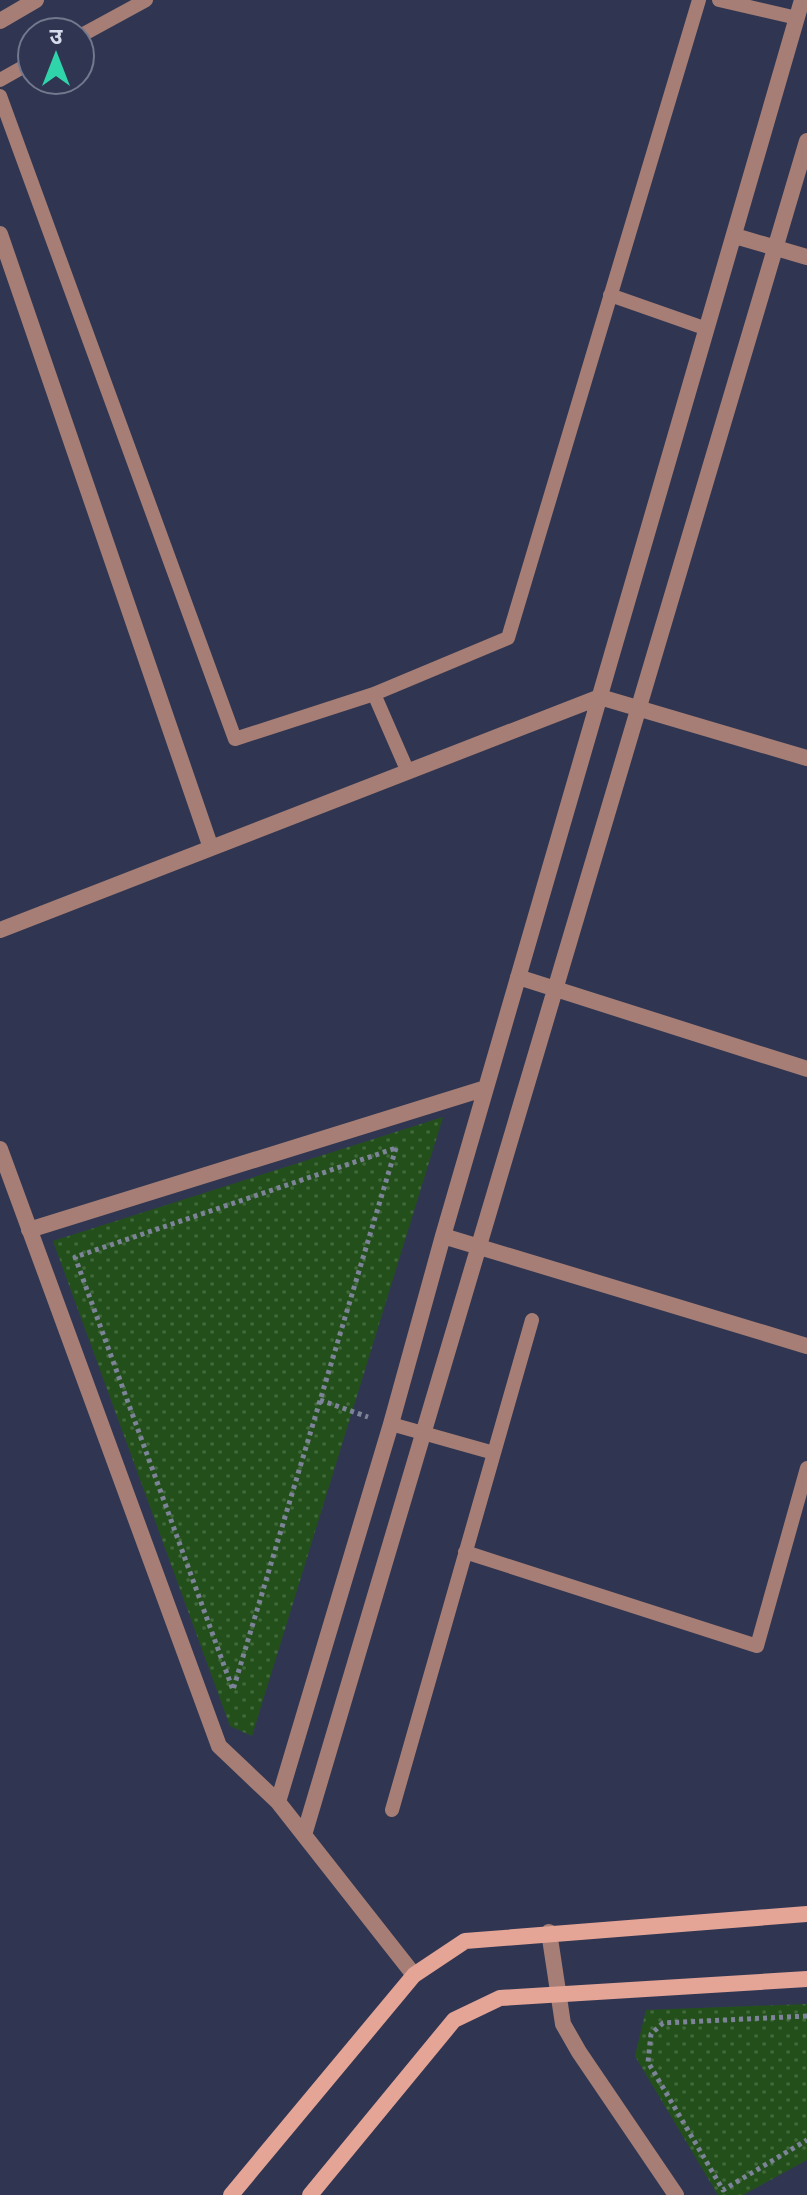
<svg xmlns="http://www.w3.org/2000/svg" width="807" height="2195" font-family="Montserrat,'Noto Sans Devanagari',sans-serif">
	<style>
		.park { fill: url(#park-dots) }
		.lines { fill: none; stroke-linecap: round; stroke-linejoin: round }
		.path { stroke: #7d8399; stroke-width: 5; stroke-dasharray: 4 4; stroke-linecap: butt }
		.lane { stroke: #a67e75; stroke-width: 14 }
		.street { stroke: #a67e75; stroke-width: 16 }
		.secondary { stroke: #e4a496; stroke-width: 16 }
	</style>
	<defs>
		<pattern id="park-dots" width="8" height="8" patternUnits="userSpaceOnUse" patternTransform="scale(2)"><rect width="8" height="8" fill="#23501a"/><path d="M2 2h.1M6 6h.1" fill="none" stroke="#42693c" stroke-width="1.8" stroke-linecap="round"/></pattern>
	</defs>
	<rect width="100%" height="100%" fill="#303651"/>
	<!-- park -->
	<path class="park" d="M 443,1117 L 252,1736 L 230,1726 L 53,1241 Z
		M 807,2004 L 807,2160 L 743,2195 L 718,2195 L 635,2056 L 646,2010 Z"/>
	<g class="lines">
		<!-- path -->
		<path class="path" d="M 396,1148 L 233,1690 L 75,1257 Z
			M 320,1400 L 368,1417
			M 807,2016 L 663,2023 L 651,2034 L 648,2062 L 723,2190 L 807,2140"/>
		<!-- lane -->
		<path class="lane" d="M 719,0 L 797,18
			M 80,36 L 146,0
			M 0,80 L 32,62
			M 0,96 L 235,739 L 374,694 L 508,638 L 699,0
			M 610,295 L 707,329
			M 374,694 L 408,772
			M 391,1424 L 494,1453
			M 465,1552 L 757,1646 L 807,1468
			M 392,1810 L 532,1320"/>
		<!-- street -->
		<path class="street" d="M 0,21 L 36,0
			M 0,234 L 211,848
			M 735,236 L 807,257
			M 0,930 L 600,697 L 807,758
			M 518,977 L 807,1069
			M 0,1149 L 219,1746 L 278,1802
			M 29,1230 L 486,1088
			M 443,1236 L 807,1346
			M 304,1835 L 807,141
			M 549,1932 L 563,2024 L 579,2052 L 676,2195
			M 414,1975 L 278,1802 L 391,1424 L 443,1236 L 802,0"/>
		<!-- secondary -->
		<path class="secondary" d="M 231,2195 L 414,1975 L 465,1941 L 807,1914
			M 310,2195 L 454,2020 L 500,1998 L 807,1979"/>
	</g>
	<!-- north arrow -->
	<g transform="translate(56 56)"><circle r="38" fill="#303651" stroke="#73788f" stroke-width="2"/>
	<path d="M0-6L14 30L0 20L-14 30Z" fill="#2fd4aa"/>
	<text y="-12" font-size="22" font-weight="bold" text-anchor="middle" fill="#d7dced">उ</text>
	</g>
</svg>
